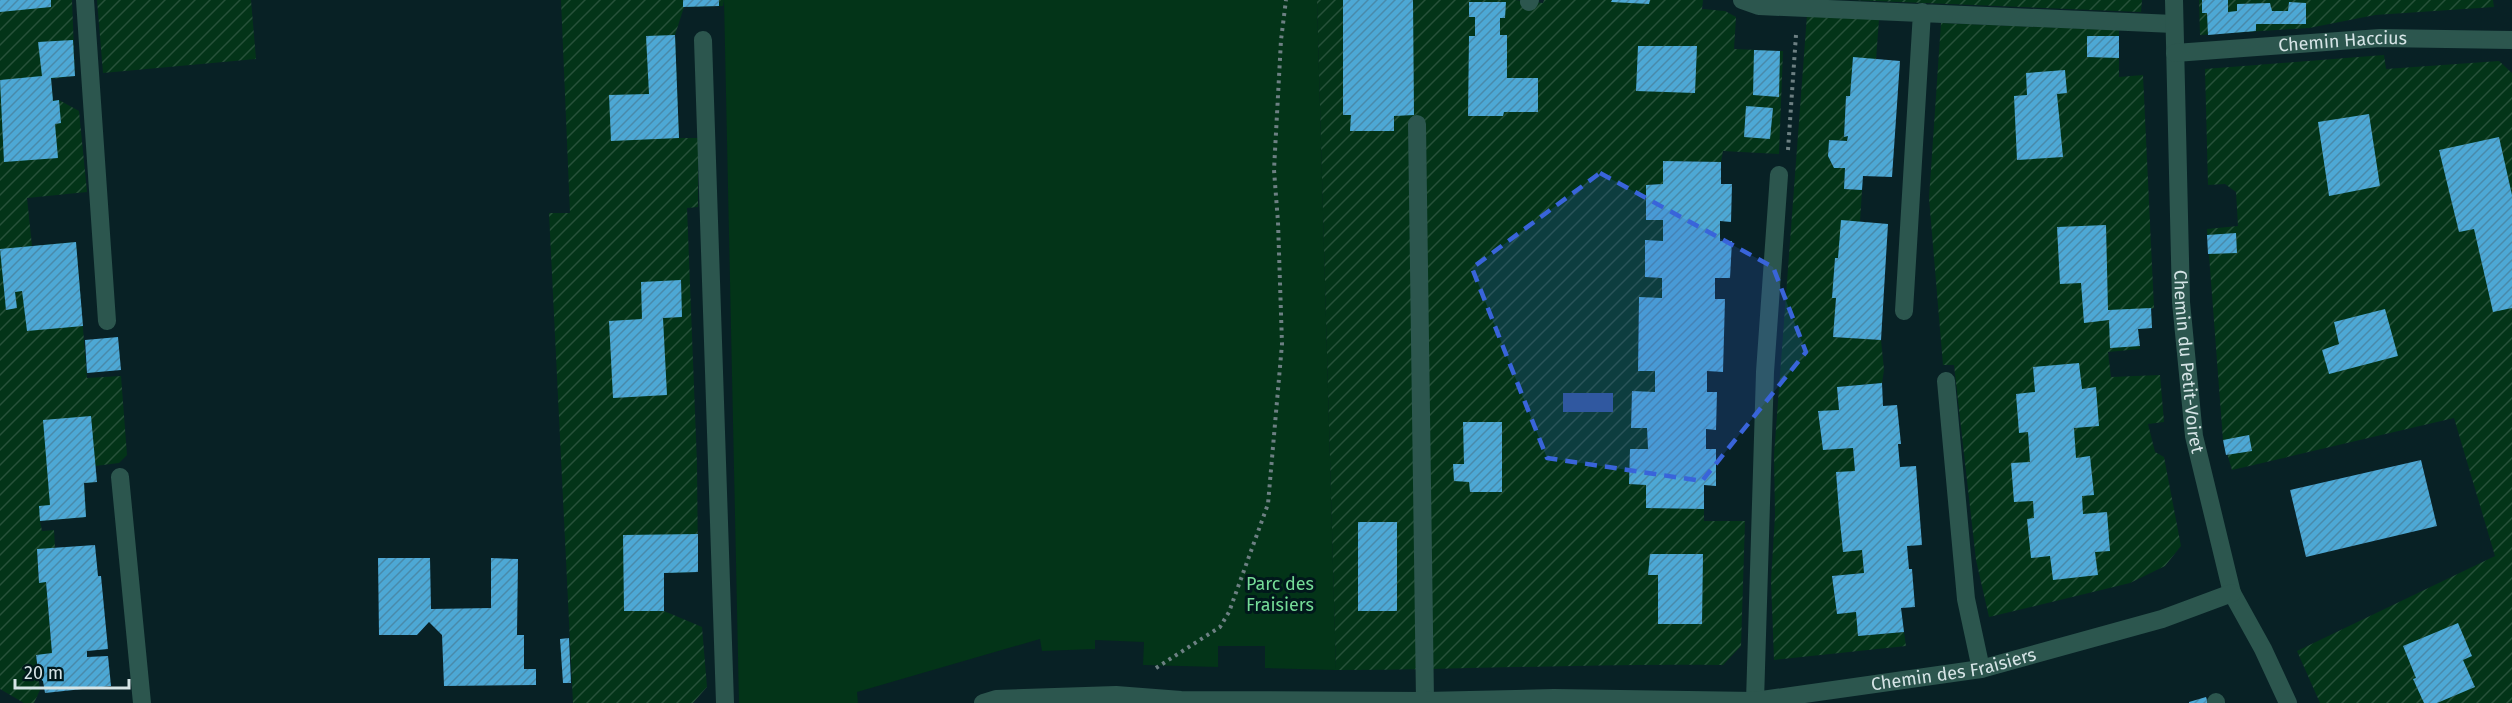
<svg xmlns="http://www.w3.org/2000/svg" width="2512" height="703" font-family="'Fira Sans',sans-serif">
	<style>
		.park { fill: #033418 }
		.garden { fill: url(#garden-furrows) }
		.water { fill: #2f5591 }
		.building { fill: url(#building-hatch) }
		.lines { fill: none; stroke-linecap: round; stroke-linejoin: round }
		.path { stroke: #6d8083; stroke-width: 4; stroke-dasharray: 3 4.5; stroke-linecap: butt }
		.lane { stroke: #2c564e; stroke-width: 18 }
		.street { stroke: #2c564e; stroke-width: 18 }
		.marked { fill: #3964da; fill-opacity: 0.2; stroke: #3964da; stroke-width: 4.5; stroke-dasharray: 12 8; stroke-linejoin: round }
		.labels { text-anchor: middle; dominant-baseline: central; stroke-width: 6; stroke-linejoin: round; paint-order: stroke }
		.street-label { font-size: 18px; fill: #d6e4e6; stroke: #01181b }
		.park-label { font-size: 18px; fill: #75dc98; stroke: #01181b }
	</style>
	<defs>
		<pattern id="garden-furrows" width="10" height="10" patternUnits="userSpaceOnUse" patternTransform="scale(1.5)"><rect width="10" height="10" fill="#033418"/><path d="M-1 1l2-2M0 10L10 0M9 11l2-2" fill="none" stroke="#27513a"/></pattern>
		<pattern id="building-hatch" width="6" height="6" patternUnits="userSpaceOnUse" patternTransform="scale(1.5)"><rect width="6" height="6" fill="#4da8d5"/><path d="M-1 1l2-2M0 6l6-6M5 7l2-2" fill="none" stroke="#498aaa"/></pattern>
	</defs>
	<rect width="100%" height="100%" fill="#082125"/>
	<!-- park -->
	<path class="park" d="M 724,0 L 1317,0 L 1336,670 L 1265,668 L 1265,646 L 1218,646 L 1218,667 L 1143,665 L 1144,642 L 1095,640 L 1095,649 L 1042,651 L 1040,639 L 857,692 L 858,703 L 739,703 Z"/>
	<!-- garden -->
	<path class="garden" d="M 0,0 L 72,0 L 75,76 L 51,79 L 53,100 L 59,100 L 79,111 L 87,192 L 27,198 L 32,246 L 76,242 L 87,378 L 121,376 L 127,455 L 119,463 L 95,466 L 97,482 L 84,483 L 86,517 L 40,521 L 42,531 L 54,530 L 55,548 L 37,550 L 39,582 L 46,582 L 52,653 L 36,656 L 40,690 L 34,703 L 24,703 L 0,689 Z
		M 97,0 L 251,0 L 256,59 L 103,73 Z
		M 561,0 L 724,0 L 723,6 L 684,7 L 675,35 L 679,138 L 698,138 L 698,207 L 687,208 L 697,464 L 698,572 L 664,573 L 664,611 L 702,627 L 707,687 L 693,703 L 573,703 L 549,213 L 570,213 Z
		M 1317,0 L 1515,0 L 1543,3 L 1544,0 L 1703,0 L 1702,9 L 1725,11 L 1736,17 L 1734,49 L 1783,51 L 1779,154 L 1723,151 L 1721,162 L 1663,161 L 1663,184 L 1646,185 L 1646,219 L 1663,220 L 1663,241 L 1645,241 L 1645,277 L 1662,278 L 1662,298 L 1639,298 L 1638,370 L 1655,371 L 1655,392 L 1632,392 L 1631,427 L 1647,428 L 1648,449 L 1630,449 L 1629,484 L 1646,485 L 1646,508 L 1704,509 L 1704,521 L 1745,521 L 1741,646 L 1723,665 C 1594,663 1465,670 1336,670 Z
		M 1852,0 L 2142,0 L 2141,12 Z
		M 2199,0 L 2493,0 L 2494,7 L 2375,15 L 2309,28 L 2200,35 Z
		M 1807,15 L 1879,19 L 1876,60 L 1853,58 L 1850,96 L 1846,96 L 1844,137 L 1848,136 L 1847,141 L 1829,140 L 1828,156 L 1834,168 L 1845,168 L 1844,189 L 1862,190 L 1860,222 L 1838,258 L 1835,258 L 1832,298 L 1836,298 L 1833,337 L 1881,340 L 1884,370 L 1882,383 L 1837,387 L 1839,410 L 1818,412 L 1823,450 L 1853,448 L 1855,471 L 1836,473 L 1843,551 L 1862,550 L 1864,573 L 1832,576 L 1837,614 L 1856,612 L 1859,636 L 1904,632 L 1906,646 L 1774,660 L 1771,580 L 1775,516 L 1774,455 Z
		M 1941,23 L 2119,30 L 2119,77 L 2143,75 L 2154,308 L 2151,309 L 2152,328 L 2138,329 L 2140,349 L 2108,352 L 2111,377 L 2160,375 L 2164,422 L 2148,424 L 2155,452 L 2164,457 L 2181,546 L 2165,566 L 2130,583 L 1989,617 L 1976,560 L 1954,365 L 1943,365 L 1929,198 Z
		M 2384,55 L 2386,69 L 2499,61 L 2512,73 L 2512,703 L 2320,703 L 2297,651 L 2495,556 L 2454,418 L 2232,470 L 2223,440 L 2207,229 L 2238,226 L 2236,192 L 2225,184 L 2208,185 L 2205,69 Z"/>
	<!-- water -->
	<path class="water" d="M 1563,393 L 1613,393 L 1613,412 L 1563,412 Z"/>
	<!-- building -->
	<path class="building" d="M 0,0 L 51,0 L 51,7 L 0,12 Z
		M 683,0 L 719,0 L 719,6 L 683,7 Z
		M 1343,0 L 1413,0 L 1414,115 L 1394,116 L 1394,131 L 1350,131 L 1351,115 L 1343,115 Z
		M 1612,0 L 1650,0 L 1649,4 L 1611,2 Z
		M 2202,0 L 2228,0 L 2228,12 L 2237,11 L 2237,4 L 2270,3 L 2272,11 L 2288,11 L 2289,2 L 2306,3 L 2306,24 L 2256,24 L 2256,31 L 2208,35 L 2207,13 L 2202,13 Z
		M 1469,2 L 1506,2 L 1505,18 L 1500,18 L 1500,35 L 1507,35 L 1507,78 L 1538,78 L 1538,112 L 1504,112 L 1503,116 L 1468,116 L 1469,36 L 1475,36 L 1475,17 L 1469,17 Z
		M 675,35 L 679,138 L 611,141 L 609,95 L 649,94 L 646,36 Z
		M 2087,36 L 2119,36 L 2119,58 L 2087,57 Z
		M 73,40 L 75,76 L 51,78 L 53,101 L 59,100 L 61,123 L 55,124 L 58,158 L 4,162 L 0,80 L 42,76 L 38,42 Z
		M 1638,46 L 1697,46 L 1695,93 L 1636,91 Z
		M 1754,50 L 1780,51 L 1779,97 L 1753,95 Z
		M 1853,57 L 1900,61 L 1892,177 L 1863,176 L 1862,190 L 1844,189 L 1845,168 L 1834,168 L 1828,156 L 1829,140 L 1847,141 L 1848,136 L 1844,137 L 1846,96 L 1850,96 Z
		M 2065,70 L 2067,93 L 2057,94 L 2063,157 L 2017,160 L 2014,96 L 2027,95 L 2026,73 Z
		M 1746,106 L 1773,108 L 1770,139 L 1744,137 Z
		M 2369,114 L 2380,186 L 2329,196 L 2318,122 Z
		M 2499,137 L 2512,195 L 2512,308 L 2493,312 L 2474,229 L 2459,232 L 2439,150 Z
		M 1663,161 L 1721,162 L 1721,184 L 1732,184 L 1731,222 L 1720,221 L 1720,241 L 1732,241 L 1730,278 L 1715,278 L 1715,299 L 1725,299 L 1723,372 L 1707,371 L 1707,392 L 1717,392 L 1716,430 L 1706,429 L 1706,449 L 1716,449 L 1716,486 L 1704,485 L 1704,509 L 1646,508 L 1646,485 L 1629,484 L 1630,449 L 1648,449 L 1647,428 L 1631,428 L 1632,391 L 1655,392 L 1655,371 L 1638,371 L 1639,297 L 1662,298 L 1662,278 L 1645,277 L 1645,240 L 1663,241 L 1663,220 L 1646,220 L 1646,185 L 1663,184 Z
		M 1841,220 L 1888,224 L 1881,340 L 1833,337 L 1836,298 L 1832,298 L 1835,258 L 1838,258 Z
		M 2106,225 L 2108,310 L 2151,308 L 2152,328 L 2138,329 L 2140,346 L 2110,348 L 2109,320 L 2084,323 L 2081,283 L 2060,284 L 2057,227 Z
		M 2236,233 L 2237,253 L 2208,254 L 2207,235 Z
		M 76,242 L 83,326 L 27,331 L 22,291 L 15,292 L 17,308 L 6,310 L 0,249 Z
		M 681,280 L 682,317 L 663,318 L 667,395 L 613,398 L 609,321 L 642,319 L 641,282 Z
		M 2385,309 L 2398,356 L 2329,374 L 2322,350 L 2339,344 L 2334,322 Z
		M 118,337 L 121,370 L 87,373 L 85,340 Z
		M 2079,363 L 2082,389 L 2096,387 L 2099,426 L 2074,428 L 2076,458 L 2090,456 L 2094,495 L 2082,496 L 2083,514 L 2107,512 L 2110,551 L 2095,552 L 2098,575 L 2053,580 L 2050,556 L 2031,558 L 2027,519 L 2034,518 L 2033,501 L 2014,502 L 2011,463 L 2030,462 L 2028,432 L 2019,433 L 2016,394 L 2035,392 L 2033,367 Z
		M 1882,383 L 1883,406 L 1897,405 L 1901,444 L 1898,444 L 1900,467 L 1916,466 L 1922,545 L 1907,546 L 1909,569 L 1912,569 L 1915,607 L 1901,608 L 1904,632 L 1858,636 L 1856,612 L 1837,614 L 1832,576 L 1864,573 L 1862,550 L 1843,552 L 1839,512 L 1836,472 L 1855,471 L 1853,448 L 1823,450 L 1818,411 L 1839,410 L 1837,387 Z
		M 91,416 L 97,482 L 84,483 L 86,517 L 40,521 L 39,506 L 50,505 L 43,420 Z
		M 1463,422 L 1502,422 L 1502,492 L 1470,492 L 1469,482 L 1454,481 L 1453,464 L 1464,464 Z
		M 2249,435 L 2252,451 L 2226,455 L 2223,440 Z
		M 2421,460 L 2437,526 L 2306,557 L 2290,490 Z
		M 1358,522 L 1397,522 L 1397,611 L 1358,611 Z
		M 698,534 L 698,572 L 664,573 L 664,611 L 624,611 L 623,535 Z
		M 95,545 L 98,576 L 101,576 L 108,649 L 87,651 L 87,657 L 108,656 L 111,686 L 45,693 L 43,681 L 39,678 L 36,655 L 52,653 L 46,582 L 39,583 L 37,549 Z
		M 1650,554 L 1703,554 L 1702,624 L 1658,624 L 1658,575 L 1648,575 Z
		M 378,558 L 430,558 L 431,609 L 491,608 L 491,558 L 518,559 L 517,635 L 524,635 L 524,669 L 536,669 L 536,685 L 444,686 L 442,635 L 429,622 L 417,635 L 379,635 Z
		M 2458,623 L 2472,656 L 2463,660 L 2475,687 L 2437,703 L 2424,703 L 2413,679 L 2416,678 L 2403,646 Z
		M 569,638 L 571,683 L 563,683 L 560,639 Z
		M 2206,697 L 2208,703 L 2189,703 L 2189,702 Z"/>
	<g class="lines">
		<!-- path -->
		<path class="path" d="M 1788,150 L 1796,35
			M 1156,668 L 1220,627 L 1229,612 L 1268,504 L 1282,344 L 1278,222 L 1274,170 L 1281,40 L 1286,0"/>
		<!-- lane -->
		<path class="lane" d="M 85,0 L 107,321
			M 1742,0 L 1759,6 L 2174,24
			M 1529,2 L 1530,0
			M 703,40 L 725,703
			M 1417,124 L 1425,701
			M 1904,311 L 1922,12
			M 1946,381 L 1966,599 L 1981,669
			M 120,477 L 142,703
			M 1755,701 L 1765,372 L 1779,175
			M 2216,702 L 2216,703"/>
		<!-- street -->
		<g class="street">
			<path id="s1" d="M 2174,0 L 2181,302 L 2194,436 L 2232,593 L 2263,649 L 2288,703"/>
			<path id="s2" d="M 2175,53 L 2380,38 L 2512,40"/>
			<path id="s3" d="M 983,703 L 996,699 L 1116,695 L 1181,700 L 1425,701 L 1554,698 L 1755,701 L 1981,669 L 2162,619 L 2232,593"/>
		</g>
	</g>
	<!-- marked area -->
	<path class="marked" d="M 1600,173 L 1773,267 L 1806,352 L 1702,481 L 1547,458 L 1472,268 Z"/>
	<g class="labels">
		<!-- street labels -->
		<g class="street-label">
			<text stroke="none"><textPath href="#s2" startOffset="168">Chemin Haccius</textPath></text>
			<text stroke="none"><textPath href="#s1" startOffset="362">Chemin du Petit-Voiret</textPath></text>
			<text stroke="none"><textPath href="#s3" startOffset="974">Chemin des Fraisiers</textPath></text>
		</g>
		<!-- park labels -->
		<g class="park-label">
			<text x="1280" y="584">Parc des<tspan x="1280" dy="21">Fraisiers</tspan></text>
		</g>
	</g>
	<!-- scale -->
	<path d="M15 679v9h114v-9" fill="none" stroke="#d6e4e6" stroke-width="3"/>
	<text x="24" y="679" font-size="18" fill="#d6e4e6" stroke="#01181b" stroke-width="4.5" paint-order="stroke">20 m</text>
</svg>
